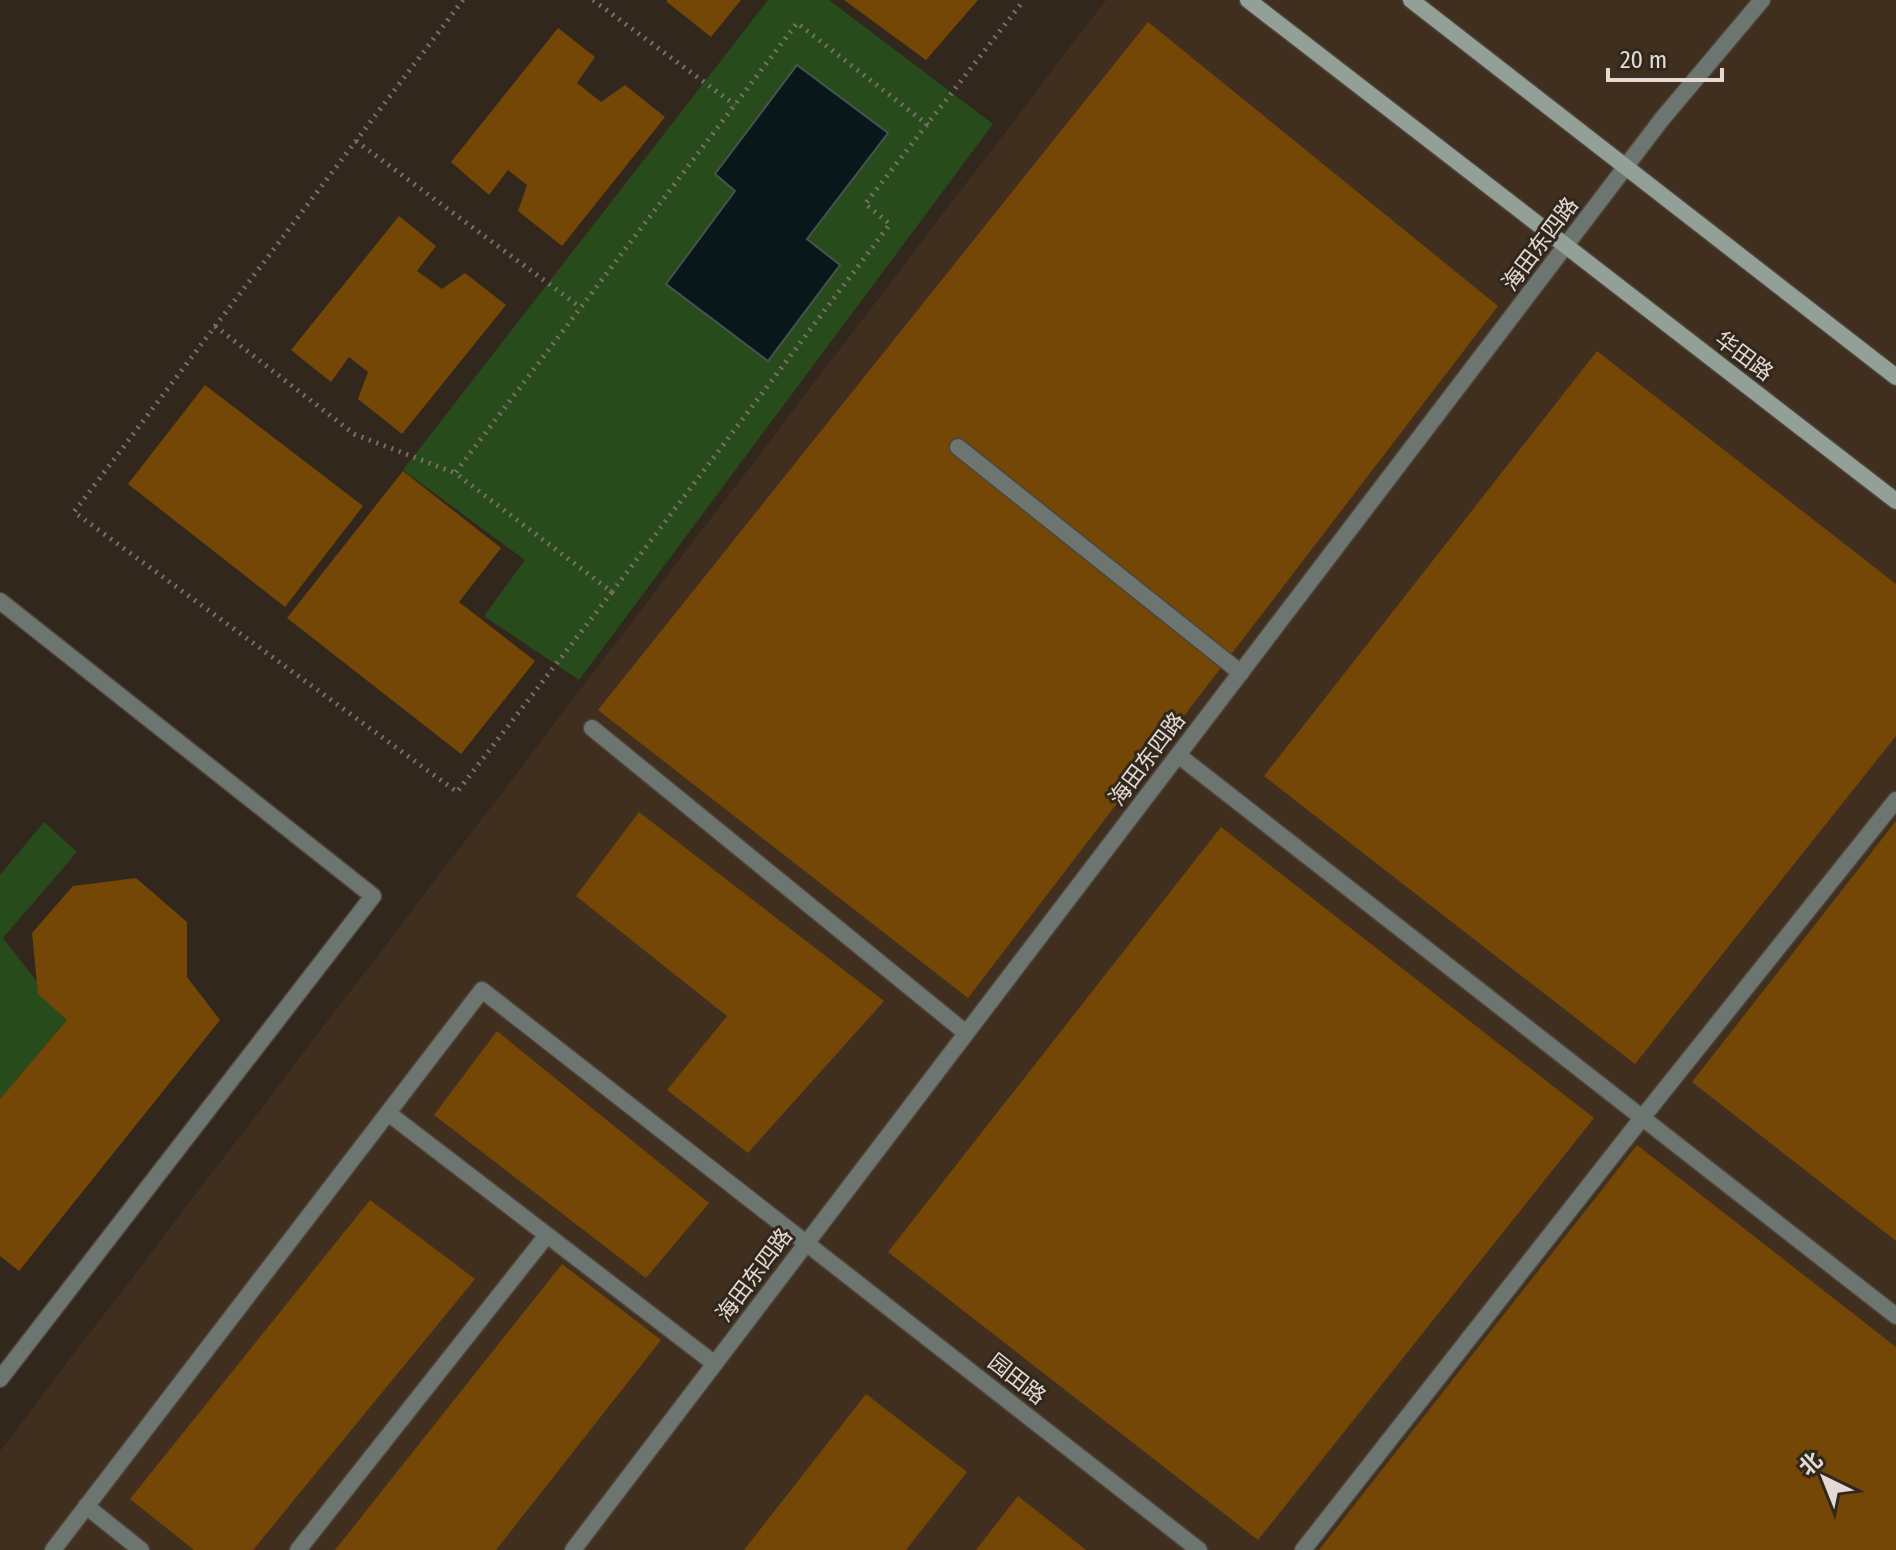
<svg xmlns="http://www.w3.org/2000/svg" width="1896" height="1550" font-family="'Fira Sans Condensed','Noto Sans SC',sans-serif">
	<style>
		.built { fill: #402f1f }
		.green { fill: #284b1c }
		.water { fill: #07171a; stroke: #495252; stroke-width: 2 }
		.building { fill: #744706 }
		.lines { fill: none; stroke-linecap: round; stroke-linejoin: round }
		.lane-casing { stroke: #4e4439; stroke-width: 19 }
		.secondary-casing { stroke: #4e4439; stroke-width: 19 }
		.path { stroke: #796f66; stroke-width: 5; stroke-dasharray: 2 6; stroke-linecap: butt }
		.lane { stroke: #6d7570; stroke-width: 16 }
		.secondary { stroke: #93a098; stroke-width: 16 }
		.labels { text-anchor: middle; dominant-baseline: central; stroke-width: 6; stroke-linejoin: round; paint-order: stroke }
		.street-label { font-size: 22px; fill: #e2dad3; stroke: #32271c }
	</style>
	<rect width="100%" height="100%" fill="#32271c"/>
	<!-- built -->
	<path class="built" d="M 1106,0 L 1896,0 L 1896,1550 L 0,1550 L 0,1451 Z"/>
	<!-- green -->
	<path class="green" d="M 768,0 L 829,0 L 993,124 L 579,680 L 484,616 L 525,560 L 403,470 Z
		M 44,822 L 77,852 L 3,938 L 67,1020 L 0,1099 L 0,875 Z"/>
	<!-- water -->
	<path class="water" d="M 797,65 L 888,133 L 807,239 L 840,265 L 768,361 L 666,284 L 735,191 L 715,174 Z"/>
	<!-- building -->
	<path class="building" d="M 667,0 L 741,0 L 711,37 L 667,2 Z
		M 844,0 L 978,0 L 926,60 Z
		M 1148,22 L 1498,306 L 968,998 L 598,710 Z
		M 558,28 L 595,57 L 577,83 L 601,102 L 625,85 L 665,117 L 562,246 L 518,211 L 527,185 L 508,170 L 489,195 L 451,162 Z
		M 399,216 L 436,246 L 417,271 L 442,289 L 465,273 L 506,305 L 402,434 L 358,399 L 368,372 L 349,357 L 331,382 L 291,350 Z
		M 1597,351 L 1896,584 L 1896,736 L 1635,1064 L 1264,776 Z
		M 205,385 L 363,506 L 285,607 L 128,484 Z
		M 403,471 L 501,548 L 459,602 L 535,661 L 461,754 L 287,618 Z
		M 639,812 L 884,1001 L 748,1153 L 667,1090 L 727,1016 L 576,896 Z
		M 1896,821 L 1896,1241 L 1692,1082 Z
		M 1221,827 L 1594,1118 L 1258,1540 L 888,1252 Z
		M 136,878 L 187,922 L 187,977 L 220,1020 L 19,1271 L 0,1256 L 0,1099 L 67,1020 L 38,994 L 32,933 L 73,886 Z
		M 497,1031 L 709,1203 L 646,1278 L 434,1115 Z
		M 1637,1145 L 1896,1347 L 1896,1550 L 1319,1550 Z
		M 370,1200 L 475,1279 L 253,1550 L 194,1550 L 130,1499 Z
		M 562,1264 L 661,1340 L 496,1550 L 335,1550 Z
		M 866,1394 L 967,1472 L 906,1550 L 744,1550 Z
		M 1018,1496 L 1086,1550 L 976,1550 Z"/>
	<g class="lines">
		<defs>
			<path id="lane" d="M 958,447 L 1241,673
				M 0,601 L 373,896 L 0,1379
				M 592,728 L 966,1033
				M 1178,755 L 1896,1316
				M 547,1235 L 715,1364
				M 86,1506 L 141,1550
				M 53,1550 L 482,990 L 1199,1550
				M 298,1550 L 547,1235 L 388,1113
				M 573,1550 L 1662,119 L 1762,0
				M 1303,1550 L 1642,1118 L 1896,800"/>
			<path id="secondary" d="M 1248,0 L 1896,501
				M 1411,0 L 1896,377"/>
		</defs>
		<!-- lane casing -->
		<use href="#lane" class="lane-casing"/>
		<!-- secondary casing -->
		<use href="#secondary" class="secondary-casing"/>
		<!-- path -->
		<path class="path" d="M 463,0 L 74,512 L 457,792 L 612,592
			M 593,0 L 735,105
			M 928,125 L 797,23 L 455,473 L 612,592 L 890,224 L 865,204 L 1024,0
			M 356,141 L 580,307
			M 215,326 L 354,434 L 455,473"/>
		<!-- lane -->
		<use href="#lane" class="lane"/>
		<!-- secondary -->
		<use href="#secondary" class="secondary"/>
	</g>
	<g class="labels">
		<!-- street labels -->
		<g class="street-label">
			<text transform="translate(1540 244) rotate(-53)">海田东四路</text>
			<text transform="translate(1744 356) rotate(37)">华田路</text>
			<text transform="translate(1147 759) rotate(-53)">海田东四路</text>
			<text transform="translate(754 1275) rotate(-53)">海田东四路</text>
			<text transform="translate(1017 1379) rotate(38)">园田路</text>
		</g>
	</g>
	<!-- north arrow -->
	<g transform="translate(1824 1478) rotate(317)" stroke="#32271c" stroke-width="6" paint-order="stroke">
	<path d="M0-6L14 30L0 20L-14 30Z" fill="#e2dad3"/>
	<text y="-12" font-size="22" font-weight="bold" text-anchor="middle" fill="#e2dad3">北</text>
	</g>
	<!-- scale -->
	<path d="M1608 68v12h114v-12" fill="none" stroke="#e2dad3" stroke-width="4"/>
	<text x="1620" y="68" font-size="24" fill="#e2dad3" stroke="#32271c" stroke-width="6" paint-order="stroke">20 m</text>
</svg>
